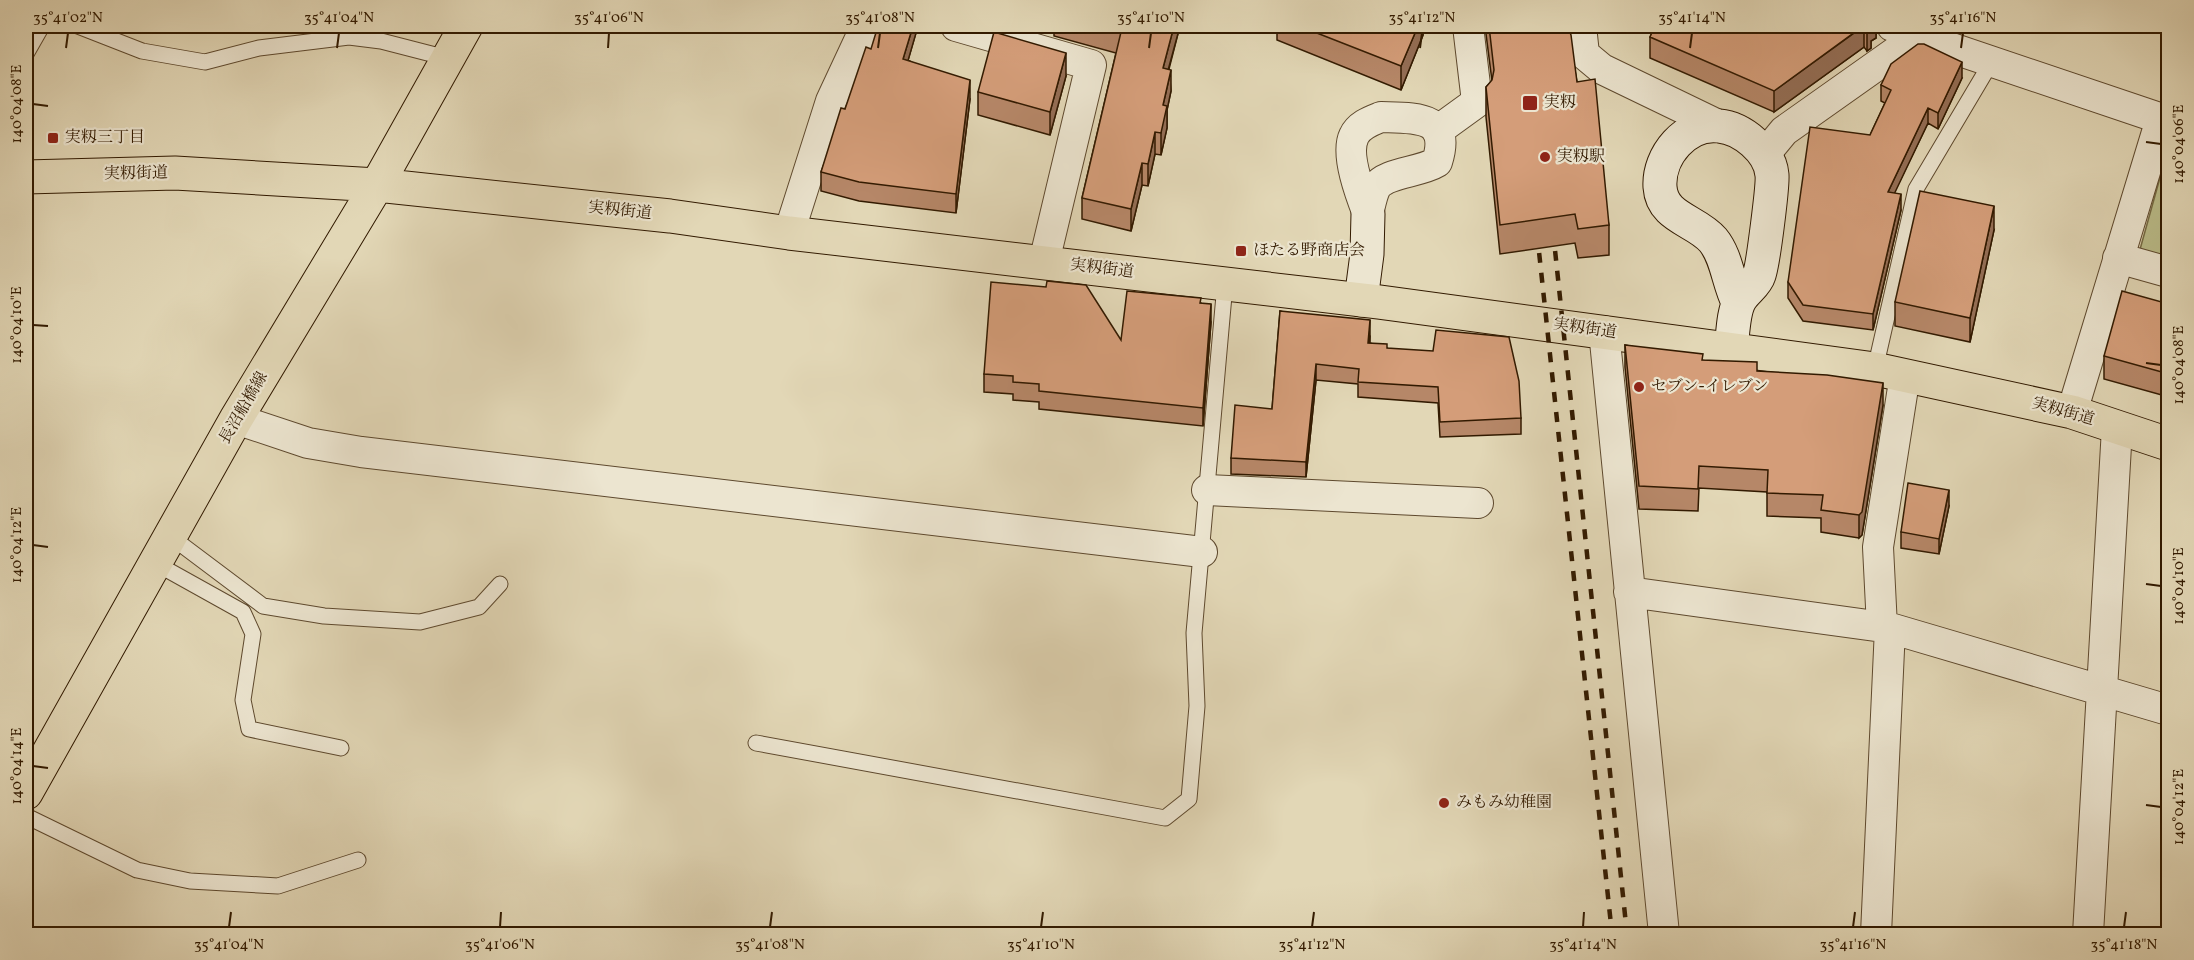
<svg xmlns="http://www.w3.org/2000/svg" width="2194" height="960" font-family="Vollkorn,'Noto Serif JP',serif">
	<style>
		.green { fill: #babc89; stroke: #766b44; stroke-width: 1.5 }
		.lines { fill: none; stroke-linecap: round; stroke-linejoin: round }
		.lane-casing { stroke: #5e492e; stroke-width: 17 }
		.street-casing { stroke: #5e492e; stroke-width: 32 }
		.secondary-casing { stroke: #321a00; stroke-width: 35 }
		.primary-casing { stroke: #321a00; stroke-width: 35 }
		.lane { stroke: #ece5d0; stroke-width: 15 }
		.street { stroke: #ece5d0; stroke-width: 30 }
		.secondary { stroke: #ece5d0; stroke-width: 33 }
		.primary { stroke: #e2d7b6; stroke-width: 33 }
		.rail { stroke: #321a00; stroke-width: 4.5; stroke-dasharray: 10 10; stroke-linecap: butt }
		.wall { fill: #b68768; stroke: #321a00; stroke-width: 1.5 }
		.shaded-wall { fill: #946e55; stroke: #321a00; stroke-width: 1.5 }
		.building { fill: #d49d79; stroke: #321a00; stroke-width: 1.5 }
		.ticks { fill: none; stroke: #321a00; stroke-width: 2 }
		.poi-dot { fill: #8f2418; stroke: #ece5d0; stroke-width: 2 }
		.labels { text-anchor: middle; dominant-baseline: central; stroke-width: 4.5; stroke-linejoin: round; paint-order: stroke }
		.poi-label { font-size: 16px; fill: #321a00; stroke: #ece5d0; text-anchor: start }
		.street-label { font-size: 16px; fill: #321a00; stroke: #ece5d0 }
		.neatline { fill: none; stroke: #321a00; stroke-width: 2 }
		.ticks-label { font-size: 15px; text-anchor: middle; fill: #321a00 }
	</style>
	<rect width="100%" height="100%" fill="#e2d7b6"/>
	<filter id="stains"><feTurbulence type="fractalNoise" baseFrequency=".00333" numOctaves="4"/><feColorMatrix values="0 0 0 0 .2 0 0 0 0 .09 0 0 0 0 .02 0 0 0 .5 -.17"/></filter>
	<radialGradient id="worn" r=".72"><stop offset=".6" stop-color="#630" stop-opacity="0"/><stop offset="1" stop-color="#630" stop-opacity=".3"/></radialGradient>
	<!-- green -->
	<path class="green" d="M 2168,149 L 2168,261 L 2139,253 Z"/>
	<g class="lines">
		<defs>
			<path id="lane" d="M 78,26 L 142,51 L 205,62 L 259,48 L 349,37 L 381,41 L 447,58
				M 26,54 L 42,26
				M 1875,369 L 1916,189 L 1992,61
				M 170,536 L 263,606 L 324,616 L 420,622 L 479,607 L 500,584
				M 155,563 L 243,612 L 253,634 L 243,700 L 249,729 L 341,748
				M 756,743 L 1165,818 L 1189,799 L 1197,706 L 1194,633 L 1225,284
				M 26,816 L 137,870 L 190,881 L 278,886 L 358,860"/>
			<path id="street" d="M 956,26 L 1091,65 L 1044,262
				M 1581,26 L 1584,54 L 1602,69 L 1720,126
				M 1892,26 L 1916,36 L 2168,121
				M 1381,117 C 1415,118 1452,115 1437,162 C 1419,173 1386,172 1376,187 C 1372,194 1370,206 1368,214 C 1361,196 1345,154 1354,136 C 1359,125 1371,121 1381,117 Z
				M 1437,131 L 1477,102 L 1468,26
				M 1765,154 L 1784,131 L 1931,27
				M 789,233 L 831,101 L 866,26
				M 2118,258 L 2168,272
				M 1604,331 L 1664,934
				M 2072,412 L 2161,119
				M 236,419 L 308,443 L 361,452 L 1202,552
				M 1207,490 L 1478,503
				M 1629,592 L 1890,628 L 2168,710
				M 1882,627 L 1878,547 L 1905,375
				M 1876,934 L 1890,628
				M 2088,934 L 2117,428"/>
			<path id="secondary" d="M 1361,300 L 1367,254 L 1368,214
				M 1731,349 C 1733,334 1733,312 1740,300 C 1745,291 1756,285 1759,275 C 1763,266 1773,185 1772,175 C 1770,151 1742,128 1719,126 C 1686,122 1658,156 1660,187 C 1662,218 1696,220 1713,240 C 1727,257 1728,282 1738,302"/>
			<path id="primary" d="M 26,177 L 175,173 L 377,185 L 670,216 L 789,233 L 1379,302 L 1875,369 L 2072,412 L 2168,444
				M 26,793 L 236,419 L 377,185 L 466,26"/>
		</defs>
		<!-- lane casing -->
		<use href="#lane" class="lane-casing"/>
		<!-- street casing -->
		<use href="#street" class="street-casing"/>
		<!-- secondary casing -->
		<use href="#secondary" class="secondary-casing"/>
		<!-- primary casing -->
		<use href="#primary" class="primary-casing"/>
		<!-- lane -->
		<use href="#lane" class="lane"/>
		<!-- street -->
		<use href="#street" class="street"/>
		<!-- secondary -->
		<use href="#secondary" class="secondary"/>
		<!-- primary -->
		<use href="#primary" class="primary"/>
		<!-- rail -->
		<path class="rail" d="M 1553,231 L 1627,934
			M 1537,233 L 1612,934"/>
	</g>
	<!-- wall -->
	<path class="wall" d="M 916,26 L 916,33 L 908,60 L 970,99 L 956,213 L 859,201 L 821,191 L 821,172 L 845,109 Z
		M 1054,26 L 1180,26 L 1169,69 L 1171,91 L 1167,110 L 1167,128 L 1161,155 L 1155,154 L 1148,186 L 1142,185 L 1131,231 L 1082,219 L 1082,198 L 1116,53 L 1054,36 Z
		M 1277,26 L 1423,26 L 1423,35 L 1401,90 L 1277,40 Z
		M 1485,26 L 1567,26 L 1577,82 L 1609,225 L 1609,255 L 1578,258 L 1575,243 L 1500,254 L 1486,117 L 1486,87 L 1492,81 Z
		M 1655,26 L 1876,26 L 1876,38 L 1871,41 L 1871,48 L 1867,51 L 1864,47 L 1774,112 L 1650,58 L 1650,37 Z
		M 1066,76 L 1050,135 L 978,115 L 978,92 Z
		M 1962,78 L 1938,129 L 1928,123 L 1894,193 L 1901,210 L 1873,330 L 1803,321 L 1788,298 L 1788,282 L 1870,135 L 1885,103 L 1881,101 L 1881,85 Z
		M 1994,230 L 1970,342 L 1895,326 L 1895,302 Z
		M 1046,287 L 1121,340 L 1201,303 L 1211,322 L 1203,426 L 1039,409 L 1039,402 L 1013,400 L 1013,394 L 984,392 L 984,374 Z
		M 2169,304 L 2169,397 L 2104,379 L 2104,356 Z
		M 1280,311 L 1370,336 L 1370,343 L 1387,348 L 1521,418 L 1521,434 L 1440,437 L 1438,403 L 1358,397 L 1358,384 L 1316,380 L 1306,477 L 1231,474 L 1231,458 L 1272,409 Z
		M 1625,345 L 1757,371 L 1883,405 L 1862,535 L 1859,538 L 1821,532 L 1821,518 L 1767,516 L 1767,492 L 1699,488 L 1698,511 L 1639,509 L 1625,367 Z
		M 1949,506 L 1939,554 L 1901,548 L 1901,532 Z"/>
	<!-- shaded-wall -->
	<path class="shaded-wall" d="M 913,26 L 916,26 L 916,33 L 903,78 L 903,59 Z
		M 1174,26 L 1180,26 L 1163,89 L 1163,68 Z
		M 1418,26 L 1423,26 L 1423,35 L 1401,90 L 1401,66 Z
		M 1864,26 L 1864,47 L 1774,112 L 1774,91 Z
		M 1870,26 L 1876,26 L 1876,38 L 1871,41 L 1871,48 L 1867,51 L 1867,30 Z
		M 1066,53 L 1066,76 L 1050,135 L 1050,112 Z
		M 1962,62 L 1962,78 L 1938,129 L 1938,113 Z
		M 1171,70 L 1171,91 L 1167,110 L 1167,128 L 1161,155 L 1161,133 L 1163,105 Z
		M 970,80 L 970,99 L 956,213 L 956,194 Z
		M 1928,108 L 1928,123 L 1888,207 L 1888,192 Z
		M 1155,132 L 1155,154 L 1148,186 L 1148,164 Z
		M 1142,163 L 1142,185 L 1131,231 L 1131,209 Z
		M 1901,194 L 1901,210 L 1873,330 L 1873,314 Z
		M 1994,206 L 1994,230 L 1970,342 L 1970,318 Z
		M 1211,304 L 1211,322 L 1203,426 L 1203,408 Z
		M 1370,320 L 1370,336 L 1368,358 L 1368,343 Z
		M 1316,364 L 1316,380 L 1306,477 L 1306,462 Z
		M 1883,383 L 1883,405 L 1862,535 L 1859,538 L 1859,515 Z
		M 1949,490 L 1949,506 L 1939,554 L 1939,539 Z"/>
	<!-- building -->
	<path class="building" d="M 878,26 L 913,26 L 903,59 L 970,80 L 956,194 L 859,182 L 821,172 L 841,108 L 845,109 L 866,47 L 871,49 Z
		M 1096,26 L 1174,26 L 1163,68 L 1171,70 L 1163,105 L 1167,106 L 1161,133 L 1155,132 L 1148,164 L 1142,163 L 1131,209 L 1082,198 L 1121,32 Z
		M 1299,26 L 1418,26 L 1401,66 Z
		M 1489,26 L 1567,26 L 1571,35 L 1577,82 L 1595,79 L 1609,225 L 1578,229 L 1575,214 L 1500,225 L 1486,87 L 1492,80 L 1494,70 Z
		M 1655,26 L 1863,26 L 1774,91 L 1650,37 Z
		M 1864,26 L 1871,26 L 1871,27 L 1867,30 Z
		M 994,32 L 1066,53 L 1050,112 L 978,92 Z
		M 1918,44 L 1924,44 L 1962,62 L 1938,113 L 1928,108 L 1888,192 L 1901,194 L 1873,314 L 1803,305 L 1788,282 L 1810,127 L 1870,135 L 1891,90 L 1881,85 L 1891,64 Z
		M 1920,191 L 1994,206 L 1970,318 L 1895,302 Z
		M 1047,281 L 1086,285 L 1121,340 L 1127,291 L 1201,298 L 1200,303 L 1211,304 L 1203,408 L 1039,391 L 1039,384 L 1013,382 L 1013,376 L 984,374 L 991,282 L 1046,287 Z
		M 2122,291 L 2169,304 L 2169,374 L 2104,356 Z
		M 1280,311 L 1370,320 L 1368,343 L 1387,344 L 1387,348 L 1433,351 L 1436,330 L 1509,337 L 1519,381 L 1521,418 L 1440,422 L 1438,387 L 1358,382 L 1359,369 L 1316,364 L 1306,462 L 1231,458 L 1235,405 L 1272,409 Z
		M 1625,345 L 1703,354 L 1702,360 L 1757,362 L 1757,371 L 1827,375 L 1883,383 L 1862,512 L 1859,515 L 1821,510 L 1823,495 L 1767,493 L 1768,470 L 1699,466 L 1698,489 L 1639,486 Z
		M 1908,483 L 1949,490 L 1939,539 L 1901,532 Z"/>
	<!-- ticks -->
	<path class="ticks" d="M 66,48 L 68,33M 337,48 L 339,33M 608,48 L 609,33M 878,48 L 880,33M 1149,48 L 1151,33M 1420,48 L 1422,33M 1690,48 L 1692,33M 1961,48 L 1963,33M 33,104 L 48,106M 2146,142 L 2161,144M 33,325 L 48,326M 2146,363 L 2161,365M 33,545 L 48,547M 2146,584 L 2161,586M 33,766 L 48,768M 2146,805 L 2161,807M 229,927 L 231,912M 500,927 L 501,912M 770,927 L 772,912M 1041,927 L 1043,912M 1312,927 L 1314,912M 1583,927 L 1584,912M 1853,927 L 1855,912M 2124,927 L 2126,912"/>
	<!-- markers -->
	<g class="poi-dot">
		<rect x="1522" y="95" width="16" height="16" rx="3"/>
		<rect x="47" y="132" width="12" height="12" rx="3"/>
		<circle cx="1545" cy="157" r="6"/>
		<rect x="1235" y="245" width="12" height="12" rx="3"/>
		<circle cx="1639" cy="387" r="6"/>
		<circle cx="1444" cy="803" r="6"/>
	</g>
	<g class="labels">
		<!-- poi labels -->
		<g class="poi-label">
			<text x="1544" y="103">実籾</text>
			<text x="65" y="138">実籾三丁目</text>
			<text x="1557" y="157">実籾駅</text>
			<text x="1253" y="251">ほたる野商店会</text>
			<text x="1651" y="387">セブン-イレブン</text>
			<text x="1456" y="803">みもみ幼稚園</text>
		</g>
		<!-- street labels -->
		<g class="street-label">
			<text transform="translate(136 174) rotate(-1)">実籾街道</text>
			<text transform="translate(620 211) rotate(6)">実籾街道</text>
			<text transform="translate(1102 269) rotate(7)">実籾街道</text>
			<text transform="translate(1585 329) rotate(8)">実籾街道</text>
			<text transform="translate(244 408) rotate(-60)">長沼船橋線</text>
			<text transform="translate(2063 412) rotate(16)">実籾街道</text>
		</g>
	</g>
	<!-- margin -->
	<rect width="2194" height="960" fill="none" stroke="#e2d7b6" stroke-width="66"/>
	<rect x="33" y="33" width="2128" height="894" class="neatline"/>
	<g class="ticks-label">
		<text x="68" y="22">35°41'02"N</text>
		<text x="339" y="22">35°41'04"N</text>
		<text x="609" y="22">35°41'06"N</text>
		<text x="880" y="22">35°41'08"N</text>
		<text x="1151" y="22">35°41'10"N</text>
		<text x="1422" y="22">35°41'12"N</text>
		<text x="1692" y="22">35°41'14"N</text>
		<text x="1963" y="22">35°41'16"N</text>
		<text transform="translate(16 104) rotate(-90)" y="5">140°04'08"E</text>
		<text transform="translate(2178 144) rotate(-90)" y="5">140°04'06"E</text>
		<text transform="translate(16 325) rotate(-90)" y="5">140°04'10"E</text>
		<text transform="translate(2178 365) rotate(-90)" y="5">140°04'08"E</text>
		<text transform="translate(16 545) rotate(-90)" y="5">140°04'12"E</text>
		<text transform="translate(2178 586) rotate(-90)" y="5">140°04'10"E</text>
		<text transform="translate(16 766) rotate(-90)" y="5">140°04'14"E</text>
		<text transform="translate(2178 807) rotate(-90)" y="5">140°04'12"E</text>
		<text x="229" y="949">35°41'04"N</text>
		<text x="500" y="949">35°41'06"N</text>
		<text x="770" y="949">35°41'08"N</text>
		<text x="1041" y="949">35°41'10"N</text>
		<text x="1312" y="949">35°41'12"N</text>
		<text x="1583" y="949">35°41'14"N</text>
		<text x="1853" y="949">35°41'16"N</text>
		<text x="2124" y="949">35°41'18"N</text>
	</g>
	<rect width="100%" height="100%" filter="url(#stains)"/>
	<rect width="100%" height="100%" fill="url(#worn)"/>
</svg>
